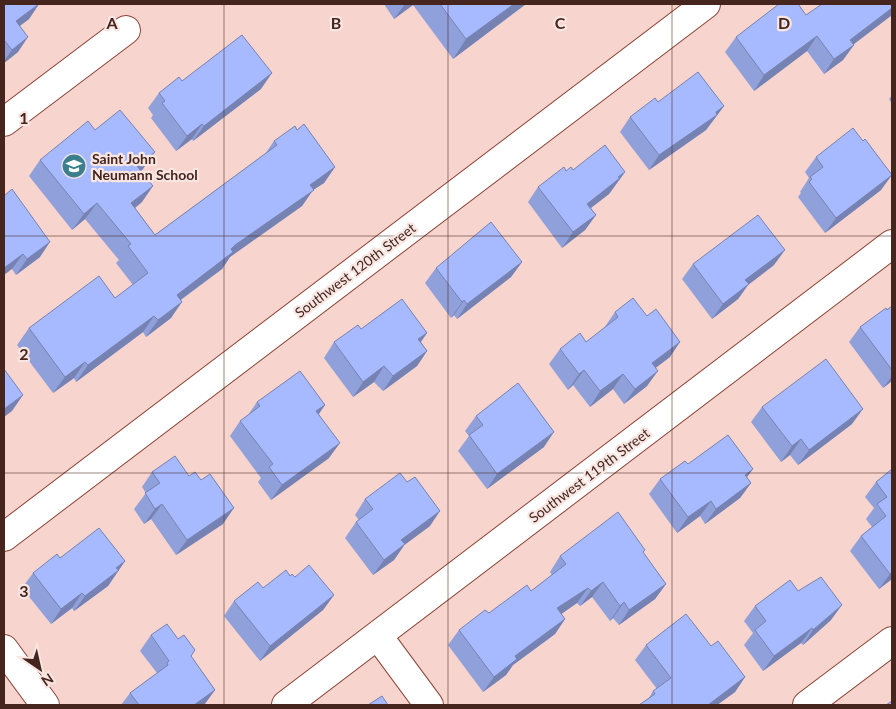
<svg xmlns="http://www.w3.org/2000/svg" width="896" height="709" font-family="Lato,sans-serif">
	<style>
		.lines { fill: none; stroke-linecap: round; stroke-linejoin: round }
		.minor-casing { stroke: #8c4436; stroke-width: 30 }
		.minor { stroke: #fff; stroke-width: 28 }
		.wall { fill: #90a0db }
		.shaded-wall { fill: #7682b2 }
		.building { fill: #a8baff; stroke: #7682b2 }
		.grid { fill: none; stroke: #45251e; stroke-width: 1; stroke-opacity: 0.55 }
		.labels { text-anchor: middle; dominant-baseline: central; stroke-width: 4.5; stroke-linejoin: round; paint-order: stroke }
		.poi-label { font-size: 14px; font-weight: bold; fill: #45251e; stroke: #f8e6e2; text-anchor: start }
		.street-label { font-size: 14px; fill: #45251e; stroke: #f8e6e2 }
		.grid-label { font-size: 16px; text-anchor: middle; font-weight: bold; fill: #45251e; stroke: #f8e6e2; stroke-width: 4.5; stroke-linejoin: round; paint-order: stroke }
	</style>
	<rect width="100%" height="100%" fill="#f7d4cd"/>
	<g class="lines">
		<defs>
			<path id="minor" d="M 4,122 L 126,30
				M 4,537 L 706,4
				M 378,636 L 429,705
				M 4,649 L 45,705
				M 286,705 L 892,244
				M 807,705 L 892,641"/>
		</defs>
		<!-- minor casing -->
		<use href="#minor" class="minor-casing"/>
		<!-- minor -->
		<use href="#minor" class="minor"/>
	</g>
	<!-- wall -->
	<path class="wall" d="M 4,4 L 39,4 L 29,19 L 20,26 L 18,52 L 4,63 Z
		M 384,4 L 526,4 L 453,59 L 413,5 L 394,19 Z
		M 892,4 L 892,15 L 854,44 L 843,60 L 824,74 L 807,51 L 754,91 L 725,52 L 736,37 L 806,15 Z
		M 182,81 L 261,89 L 193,141 L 192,139 L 176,151 L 151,118 L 153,115 L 148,108 L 159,93 Z
		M 892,95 L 892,104 L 889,99 Z
		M 658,102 L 724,106 L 706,130 L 649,170 L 620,132 L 630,117 Z
		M 95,130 L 143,169 L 141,171 L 142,202 L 135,208 L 155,235 L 265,154 L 274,141 L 297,130 L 335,167 L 324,183 L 313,190 L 302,206 L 230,257 L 222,269 L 181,300 L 171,318 L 146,337 L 143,332 L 76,382 L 74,378 L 53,393 L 17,345 L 29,328 L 115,298 L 133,285 L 116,263 L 119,260 L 85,219 L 72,230 L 29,176 L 40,160 Z
		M 863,141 L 881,190 L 825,233 L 798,197 L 801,193 L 800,192 L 809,178 L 805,172 L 816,157 Z
		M 573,170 L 625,172 L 609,194 L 591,208 L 596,215 L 585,230 L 562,248 L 528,202 L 538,187 L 566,171 Z
		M 4,196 L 40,257 L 16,275 L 12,269 Z
		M 522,262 L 511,277 L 457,319 L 454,315 L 451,318 L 425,283 L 436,268 Z
		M 693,264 L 774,265 L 748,285 L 738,299 L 712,319 L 682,279 Z
		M 892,306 L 892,381 L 883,388 L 849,342 L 860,327 Z
		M 615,312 L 670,357 L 655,368 L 647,386 L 624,404 L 613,389 L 590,407 L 573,385 L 568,390 L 549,364 L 560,349 L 586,342 L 604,328 Z
		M 361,329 L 427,333 L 421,342 L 427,351 L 417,366 L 383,391 L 374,382 L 353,397 L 324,358 L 334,342 Z
		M 257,402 L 325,405 L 319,414 L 329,458 L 271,500 L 258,482 L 261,478 L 230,436 L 240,421 L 248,415 Z
		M 762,407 L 852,424 L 798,465 L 790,455 L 781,462 L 751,422 Z
		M 476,416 L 544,447 L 487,489 L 458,451 L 469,436 L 465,431 Z
		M 688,464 L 747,478 L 751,483 L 740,498 L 705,524 L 700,516 L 677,533 L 649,494 L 660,479 Z
		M 892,469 L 892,579 L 879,589 L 850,551 L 861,536 L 872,527 L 866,519 L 874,508 L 865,497 L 876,482 Z
		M 152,472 L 223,524 L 176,555 L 151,519 L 144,524 L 134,509 L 146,493 L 142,487 Z
		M 365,499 L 430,526 L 405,544 L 394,560 L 373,575 L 345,538 L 356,522 L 359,520 L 355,515 Z
		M 645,550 L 643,553 L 666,584 L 655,599 L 619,625 L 613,618 L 610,621 L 592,597 L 580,606 L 577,603 L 561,614 L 565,619 L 555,634 L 513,665 L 506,675 L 483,692 L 448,645 L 459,630 L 531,591 L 552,575 L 550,572 L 560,556 Z
		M 60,558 L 125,561 L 108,586 L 74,611 L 72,608 L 51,624 L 22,588 L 33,573 Z
		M 290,576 L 295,577 L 334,595 L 323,610 L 260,661 L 224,616 L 234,601 Z
		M 798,591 L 831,620 L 803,645 L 801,643 L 763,671 L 744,645 L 753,633 L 744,621 L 755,606 Z
		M 151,635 L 178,639 L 191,656 L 215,690 L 204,705 L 121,705 L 130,693 L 157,673 L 140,651 Z
		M 646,645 L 711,646 L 745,677 L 735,692 L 717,705 L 639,705 L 649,698 L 653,691 L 657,689 L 635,660 Z"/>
	<!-- shaded-wall -->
	<path class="shaded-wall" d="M 39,4 L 29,19 L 6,36 L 16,21 Z
		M 405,4 L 414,4 L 413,5 L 394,19 Z
		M 514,4 L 526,4 L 453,59 L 466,39 Z
		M 892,8 L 892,15 L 850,47 L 854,45 L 843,60 L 824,74 L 834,59 L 850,40 Z
		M 817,36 L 807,51 L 754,91 L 764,75 Z
		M 28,37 L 18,52 L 4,63 L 4,61 L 12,50 Z
		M 272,73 L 261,89 L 193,141 L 204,126 Z
		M 724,106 L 706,130 L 649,170 L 659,155 Z
		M 202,124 L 192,139 L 176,151 L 187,136 Z
		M 155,152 L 143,169 L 126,183 L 137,166 Z
		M 335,167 L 324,183 L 313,190 L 302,206 L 230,257 L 222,269 L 165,311 L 177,295 L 231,249 L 310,185 Z
		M 625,172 L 609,194 L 576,219 L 587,204 Z
		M 892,175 L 881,190 L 825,233 L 836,218 Z
		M 153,186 L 142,202 L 120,220 L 131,203 Z
		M 97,203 L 85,219 L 72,230 L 84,214 Z
		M 596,215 L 585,230 L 562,248 L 573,232 Z
		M 50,242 L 40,257 L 16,275 L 27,259 Z
		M 785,250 L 774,265 L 748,285 L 738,299 L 712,319 L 723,304 L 745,280 Z
		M 23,254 L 12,269 L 4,275 L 4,268 Z
		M 522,262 L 511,277 L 457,319 L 467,304 Z
		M 464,300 L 454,315 L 451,318 L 462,302 Z
		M 182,302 L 171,318 L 146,337 L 158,320 Z
		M 154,316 L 143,332 L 76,382 L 88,365 Z
		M 427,333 L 416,348 L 418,339 Z
		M 680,342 L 670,357 L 641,379 L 652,363 Z
		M 427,351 L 417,366 L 383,391 L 393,376 Z
		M 85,362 L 74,378 L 53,393 L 65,377 Z
		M 384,366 L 374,382 L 353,397 L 363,382 Z
		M 584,370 L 573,385 L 568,390 L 579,374 Z
		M 658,371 L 647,386 L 624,404 L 635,389 Z
		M 623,374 L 613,389 L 590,407 L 600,391 Z
		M 892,376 L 892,381 L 883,388 Z
		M 23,395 L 12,411 L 4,417 L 4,409 Z
		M 325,405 L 314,420 L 316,411 Z
		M 863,409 L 852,424 L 798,465 L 809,450 Z
		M 554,432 L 544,447 L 487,489 L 497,474 Z
		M 801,439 L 790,455 L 781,462 L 792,446 Z
		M 340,443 L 329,458 L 271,500 L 282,485 Z
		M 753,469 L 742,484 L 745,475 Z
		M 751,483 L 740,498 L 705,524 L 716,509 Z
		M 711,501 L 700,516 L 677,533 L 688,517 Z
		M 162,504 L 151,519 L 144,524 L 155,509 Z
		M 234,508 L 223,524 L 176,555 L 187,540 Z
		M 440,511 L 430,526 L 391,555 L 401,540 Z
		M 405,544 L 394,560 L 373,575 L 384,560 Z
		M 125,561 L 108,586 L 74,611 L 85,596 L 116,568 Z
		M 892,572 L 892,579 L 879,589 L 890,574 Z
		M 603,582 L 592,597 L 580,606 L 591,591 Z
		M 666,584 L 655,599 L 619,625 L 629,610 Z
		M 588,588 L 577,603 L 547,624 L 557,608 Z
		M 82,593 L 72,608 L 51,624 L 61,609 Z
		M 334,595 L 323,610 L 260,661 L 270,646 Z
		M 624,602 L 613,618 L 610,621 L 620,606 Z
		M 842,605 L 831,620 L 803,645 L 813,630 Z
		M 565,619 L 555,634 L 513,665 L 506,675 L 483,692 L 494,677 L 515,656 Z
		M 812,628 L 801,643 L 763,671 L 774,656 Z
		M 745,677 L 735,692 L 717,705 L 708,705 Z
		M 215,690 L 204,705 L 194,705 Z"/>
	<!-- building -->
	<path class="building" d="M 4,4 L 39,4 L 16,21 L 28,37 L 12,50 L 4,40 Z
		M 440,4 L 514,4 L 466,39 Z
		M 779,4 L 798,4 L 806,15 L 822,4 L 892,4 L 892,8 L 850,40 L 854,45 L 834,59 L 817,36 L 764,75 L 736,37 Z
		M 242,35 L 272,73 L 204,126 L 202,124 L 187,136 L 162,103 L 165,101 L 159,93 L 179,77 L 182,81 Z
		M 698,72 L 724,106 L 716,112 L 717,115 L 659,155 L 630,117 L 655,98 L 658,102 Z
		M 120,110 L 155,152 L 137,166 L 153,186 L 131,203 L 155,235 L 277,145 L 274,141 L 295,126 L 297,130 L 304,124 L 335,167 L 310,185 L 314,190 L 235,245 L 231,249 L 233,252 L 177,295 L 182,302 L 158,320 L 154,316 L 88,365 L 85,362 L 65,377 L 29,328 L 99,276 L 115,298 L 148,273 L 128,246 L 131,244 L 97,203 L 84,214 L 40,160 L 88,121 L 95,130 Z
		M 853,128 L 863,141 L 865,139 L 892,175 L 836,218 L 809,182 L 812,179 L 810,177 L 823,167 L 816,157 Z
		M 605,145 L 625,172 L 618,177 L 620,178 L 587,204 L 596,215 L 573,232 L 538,187 L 564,167 L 566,171 L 571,167 L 573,170 Z
		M 12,189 L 50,242 L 27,259 L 23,254 L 4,268 L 4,196 Z
		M 758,215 L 785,250 L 745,280 L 749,284 L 723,304 L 693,264 Z
		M 491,222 L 522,262 L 467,304 L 464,300 L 462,302 L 436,268 Z
		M 633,298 L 647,316 L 656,309 L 680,342 L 652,363 L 658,371 L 635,389 L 623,374 L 600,391 L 584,370 L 579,374 L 560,349 L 580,333 L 586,342 L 618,317 L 615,312 Z
		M 402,299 L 427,333 L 418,339 L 427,351 L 393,376 L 384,366 L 363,382 L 334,342 L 358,325 L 361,329 Z
		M 892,306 L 892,370 L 860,327 L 886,308 L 887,310 Z
		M 826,359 L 863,409 L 809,450 L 801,439 L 792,446 L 762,407 Z
		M 4,369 L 23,395 L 4,409 Z
		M 300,371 L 325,405 L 316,411 L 340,443 L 282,485 L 269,467 L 273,464 L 240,421 L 260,406 L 257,402 Z
		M 518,383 L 554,432 L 497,474 L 469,435 L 483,425 L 476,416 Z
		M 728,435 L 753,469 L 745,475 L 751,483 L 716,509 L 711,501 L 688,517 L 660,479 L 685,461 L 688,464 Z
		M 175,456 L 189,476 L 195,472 L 201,480 L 210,474 L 234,508 L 187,540 L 162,504 L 155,509 L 145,493 L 160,483 L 152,472 Z
		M 892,469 L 892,572 L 890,574 L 861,536 L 886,516 L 877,504 L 887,497 L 876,482 Z
		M 400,473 L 407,482 L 415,477 L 440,511 L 401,540 L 405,544 L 384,560 L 356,522 L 373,509 L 365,499 Z
		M 618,512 L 645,550 L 643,552 L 666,584 L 629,610 L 624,602 L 620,606 L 603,582 L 591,591 L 588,588 L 557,608 L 565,619 L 515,656 L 517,659 L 494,677 L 459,630 L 485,610 L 489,613 L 527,585 L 531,591 L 566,564 L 560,556 Z
		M 99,528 L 125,561 L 116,568 L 119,570 L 85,596 L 82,593 L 61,609 L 33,573 L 57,554 L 60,558 Z
		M 309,565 L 334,595 L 270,646 L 234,601 L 258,582 L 263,588 L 286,570 L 290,576 L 292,574 L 295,577 Z
		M 821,577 L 842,605 L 813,630 L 812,628 L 774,656 L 755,630 L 766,621 L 755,606 L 790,580 L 798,591 Z
		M 686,614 L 711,646 L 718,641 L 745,677 L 708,705 L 639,705 L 655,694 L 653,691 L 671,678 L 646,645 Z
		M 167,624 L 178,639 L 184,635 L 195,650 L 191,656 L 215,690 L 194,705 L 139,705 L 130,693 L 168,665 L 167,663 L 169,661 L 151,635 Z
		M 382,696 L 388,705 L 368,705 Z
		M 892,701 L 892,705 L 886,705 Z"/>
	<!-- grid -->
	<path class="grid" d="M 224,4 L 224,705M 448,4 L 448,705M 672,4 L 672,705M 4,236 L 892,236M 4,473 L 892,473"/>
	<!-- icons -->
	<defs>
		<symbol id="school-disc" viewBox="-11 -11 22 22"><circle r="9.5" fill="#3b7f8d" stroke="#f8e6e2"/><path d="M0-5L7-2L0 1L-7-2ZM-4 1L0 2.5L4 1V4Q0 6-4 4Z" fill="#fff"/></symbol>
	</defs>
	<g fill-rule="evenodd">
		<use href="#school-disc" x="60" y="152" width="28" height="28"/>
	</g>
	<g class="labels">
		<!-- poi labels -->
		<g class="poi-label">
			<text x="92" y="158">Saint John<tspan x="92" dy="16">Neumann School</tspan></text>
		</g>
		<!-- street labels -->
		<g class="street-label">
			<text transform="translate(355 270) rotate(-37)">Southwest 120th Street</text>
			<text transform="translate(589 475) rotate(-37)">Southwest 119th Street</text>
		</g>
	</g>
	<g class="grid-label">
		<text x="112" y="29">A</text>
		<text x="336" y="29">B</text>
		<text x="560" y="29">C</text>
		<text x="784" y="29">D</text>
		<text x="24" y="124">1</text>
		<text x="24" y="360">2</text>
		<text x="24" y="597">3</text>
	</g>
	<!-- border -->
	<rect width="896" height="709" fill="none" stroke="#45251e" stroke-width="10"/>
	<!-- north arrow -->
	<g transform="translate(40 669) rotate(146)" stroke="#f8e6e2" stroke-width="4" paint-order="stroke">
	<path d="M0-4L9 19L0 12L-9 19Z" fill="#45251e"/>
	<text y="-8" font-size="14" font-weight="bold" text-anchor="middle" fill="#45251e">N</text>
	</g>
</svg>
